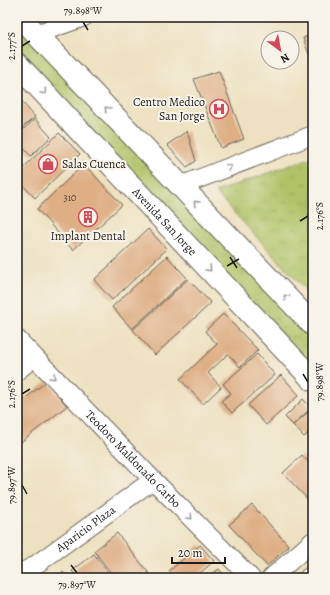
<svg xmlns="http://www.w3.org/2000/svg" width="330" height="595" font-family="Alegreya,serif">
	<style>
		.park { fill: url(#park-crowns); stroke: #667042 }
		.building { fill: #deae84 }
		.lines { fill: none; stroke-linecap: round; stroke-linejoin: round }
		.street-casing { stroke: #666156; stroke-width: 20 }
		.primary-casing { stroke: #666156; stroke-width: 24 }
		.path { stroke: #666156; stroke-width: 2.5; stroke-dasharray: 3 3; stroke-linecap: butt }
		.street { stroke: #fff; stroke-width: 18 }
		.primary { stroke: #fff; stroke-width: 22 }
		.oneway { stroke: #999 }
		.ticks { fill: none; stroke: #1c1c1c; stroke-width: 1.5 }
		.labels { text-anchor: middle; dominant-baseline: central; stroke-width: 4; stroke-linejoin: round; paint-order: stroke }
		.number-label { font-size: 10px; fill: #4c4036 }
		.poi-label { font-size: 12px; fill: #1c1c1c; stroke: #f7f3e8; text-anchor: end }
		.street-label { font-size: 12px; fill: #1c1c1c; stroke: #f7f3e8 }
		.neatline { fill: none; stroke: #1c1c1c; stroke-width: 1.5 }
		.ticks-label { font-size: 10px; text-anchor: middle; fill: #1c1c1c }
	</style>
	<defs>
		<pattern id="park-crowns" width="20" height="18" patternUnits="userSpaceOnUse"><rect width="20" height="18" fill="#b0c367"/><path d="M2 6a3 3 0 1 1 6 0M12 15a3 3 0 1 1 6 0" fill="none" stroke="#97a759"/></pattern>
	</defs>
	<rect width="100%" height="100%" fill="#f7f3e8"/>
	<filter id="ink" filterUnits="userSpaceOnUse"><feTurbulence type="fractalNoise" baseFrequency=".025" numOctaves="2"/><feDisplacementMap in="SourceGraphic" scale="8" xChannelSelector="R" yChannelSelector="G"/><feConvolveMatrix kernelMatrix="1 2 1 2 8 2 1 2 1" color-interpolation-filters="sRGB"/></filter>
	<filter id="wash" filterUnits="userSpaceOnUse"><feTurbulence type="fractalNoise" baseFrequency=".012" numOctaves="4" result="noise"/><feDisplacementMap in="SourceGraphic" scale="16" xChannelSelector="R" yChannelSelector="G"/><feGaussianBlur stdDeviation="0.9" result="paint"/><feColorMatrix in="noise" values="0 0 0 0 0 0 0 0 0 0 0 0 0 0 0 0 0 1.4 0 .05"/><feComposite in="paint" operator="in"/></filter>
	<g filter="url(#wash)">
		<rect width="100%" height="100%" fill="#eee1c1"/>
		<!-- park -->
		<path class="park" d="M 17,17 L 313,325 L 313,383 L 17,73 Z
			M 313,157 L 313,298 L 215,192 Z"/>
		<g id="blocks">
			<!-- building -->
			<path class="building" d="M 313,34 L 313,65 L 303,38 Z
				M 219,71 L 244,139 L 221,148 L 194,79 Z
				M 17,96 L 35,117 L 17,132 Z
				M 35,119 L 51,137 L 31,156 L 17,141 L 17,135 Z
				M 187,131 L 196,161 L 187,167 L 167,145 Z
				M 59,133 L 80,154 L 35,198 L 17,179 L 17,174 Z
				M 84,164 L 122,205 L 73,250 L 37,209 Z
				M 148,229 L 167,249 L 112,300 L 94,280 Z
				M 167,256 L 187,278 L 132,329 L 112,307 Z
				M 188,279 L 211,303 L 155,355 L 133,330 Z
				M 223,314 L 258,350 L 240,367 L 228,354 L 208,373 L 221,387 L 203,404 L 180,379 L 217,344 L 205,331 Z
				M 257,354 L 275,375 L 232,413 L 221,401 L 231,393 L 223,384 Z
				M 281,375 L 299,395 L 266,425 L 248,405 Z
				M 47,381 L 67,406 L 21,442 L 17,438 L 17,405 Z
				M 303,399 L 311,408 L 293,425 L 285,417 Z
				M 313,408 L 313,429 L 304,437 L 293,425 Z
				M 313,441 L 313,454 L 307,447 Z
				M 302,455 L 313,467 L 313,505 L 283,473 Z
				M 252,505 L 289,546 L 267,566 L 229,525 Z
				M 117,533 L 151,576 L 148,578 L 115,578 L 94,551 Z
				M 200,545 L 214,561 L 194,578 L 176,578 L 169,571 Z
				M 94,554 L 112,578 L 78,578 L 72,571 Z
				M 219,569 L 226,578 L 207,578 Z
				M 63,572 L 67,578 L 55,578 Z"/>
		</g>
	</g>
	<g filter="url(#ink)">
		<use href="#blocks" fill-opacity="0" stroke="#666156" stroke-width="1"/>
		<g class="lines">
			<defs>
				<g id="street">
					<path d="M 36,34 L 84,17"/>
					<path d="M 180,186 L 313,135"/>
					<path id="s1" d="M 17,339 L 153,480 L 251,578"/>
					<path d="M 17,371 L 34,357"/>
					<path id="s2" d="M 17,575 L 34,566 L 153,480"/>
					<path d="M 271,578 L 313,541"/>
					<path d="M 308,578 L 313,574"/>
				</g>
				<g id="primary">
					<path d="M 20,17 L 313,325"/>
					<path id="s3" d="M 17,64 L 313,380"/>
				</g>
			</defs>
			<!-- street casing -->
			<use href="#street" class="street-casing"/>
			<!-- primary casing -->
			<use href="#primary" class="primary-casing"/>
			<!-- path -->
			<path class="path" d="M 313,232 L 313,241"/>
			<!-- street -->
			<use href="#street" class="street"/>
			<!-- primary -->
			<use href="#primary" class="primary"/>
		</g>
		<!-- one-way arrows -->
		<defs><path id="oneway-chevron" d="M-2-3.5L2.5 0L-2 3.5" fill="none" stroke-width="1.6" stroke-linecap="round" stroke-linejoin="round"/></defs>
		<g class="oneway">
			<use href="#oneway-chevron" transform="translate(44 92) rotate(47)"/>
			<use href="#oneway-chevron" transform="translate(107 109) rotate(-133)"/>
			<use href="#oneway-chevron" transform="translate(229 167) rotate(-21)"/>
			<use href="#oneway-chevron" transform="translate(196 203) rotate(-134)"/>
			<use href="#oneway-chevron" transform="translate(209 269) rotate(47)"/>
			<use href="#oneway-chevron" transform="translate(286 297) rotate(-134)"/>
			<use href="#oneway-chevron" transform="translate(53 377) rotate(46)"/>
			<use href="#oneway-chevron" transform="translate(190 517) rotate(45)"/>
		</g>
	</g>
	<!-- ticks -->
	<path class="ticks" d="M 83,22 L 88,30M 22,46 L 30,41M 300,221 L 308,216M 230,257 L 237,268M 227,266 L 239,259M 303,374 L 308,382M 22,394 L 30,389M 22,485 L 27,494M 71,565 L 77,573"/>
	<!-- icons -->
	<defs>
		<symbol id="hospital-ring" viewBox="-11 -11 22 22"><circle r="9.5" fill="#f7f3e8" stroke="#d1495b" stroke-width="1.5"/><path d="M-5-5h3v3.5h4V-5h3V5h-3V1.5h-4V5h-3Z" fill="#d1495b"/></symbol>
		<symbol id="shop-ring" viewBox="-11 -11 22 22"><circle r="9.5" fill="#f7f3e8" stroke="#d1495b" stroke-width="1.5"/><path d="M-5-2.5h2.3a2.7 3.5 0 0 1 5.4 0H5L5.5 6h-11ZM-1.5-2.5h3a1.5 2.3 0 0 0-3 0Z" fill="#d1495b"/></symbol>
		<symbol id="building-ring" viewBox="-11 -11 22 22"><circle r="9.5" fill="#f7f3e8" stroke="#d1495b" stroke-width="1.5"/><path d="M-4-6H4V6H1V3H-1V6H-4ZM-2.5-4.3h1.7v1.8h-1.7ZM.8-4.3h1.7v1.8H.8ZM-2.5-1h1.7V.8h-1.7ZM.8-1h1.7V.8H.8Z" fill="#d1495b"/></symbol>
	</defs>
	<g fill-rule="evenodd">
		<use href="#hospital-ring" x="208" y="98" width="22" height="22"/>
		<use href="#shop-ring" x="37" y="153" width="22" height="22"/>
		<use href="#building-ring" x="77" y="206" width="22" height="22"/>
	</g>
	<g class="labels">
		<!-- number labels -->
		<g class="number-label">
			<text x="70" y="197">310</text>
		</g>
		<!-- poi labels -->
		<g class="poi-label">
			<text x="205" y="102">Centro Medico<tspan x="205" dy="14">San Jorge</tspan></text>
			<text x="62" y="164" text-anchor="start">Salas Cuenca</text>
			<text x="88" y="236" text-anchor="middle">Implant Dental</text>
		</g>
		<!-- street labels -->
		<g class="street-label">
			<text stroke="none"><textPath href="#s3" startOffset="216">Avenida San Jorge</textPath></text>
			<text stroke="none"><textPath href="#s1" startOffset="167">Teodoro Maldonado Carbo</textPath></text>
			<text stroke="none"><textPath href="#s2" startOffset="83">Aparicio Plaza</textPath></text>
		</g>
	</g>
	<!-- margin -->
	<rect width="330" height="595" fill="none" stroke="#f7f3e8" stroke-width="44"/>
	<!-- north arrow -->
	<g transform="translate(280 50) rotate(148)"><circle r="19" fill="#f7f3e8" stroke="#9f9d96"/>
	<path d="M0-3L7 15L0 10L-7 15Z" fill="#d1495b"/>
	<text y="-6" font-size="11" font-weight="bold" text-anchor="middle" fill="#1c1c1c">N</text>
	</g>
	<!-- scale -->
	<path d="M172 557v6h53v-6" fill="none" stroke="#1c1c1c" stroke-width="2"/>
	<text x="178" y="557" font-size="12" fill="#1c1c1c" stroke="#f7f3e8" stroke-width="3" paint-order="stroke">20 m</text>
	<rect x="22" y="22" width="286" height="551" class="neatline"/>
	<g class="ticks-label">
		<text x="83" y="14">79.898°W</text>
		<text transform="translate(11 46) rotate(-90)" y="4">2.177°S</text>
		<text transform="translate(319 216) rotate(-90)" y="4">2.176°S</text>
		<text transform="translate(319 382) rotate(-90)" y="4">79.898°W</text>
		<text transform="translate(11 394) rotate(-90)" y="4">2.176°S</text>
		<text transform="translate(11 485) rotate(-90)" y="4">79.897°W</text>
		<text x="77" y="588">79.897°W</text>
	</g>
</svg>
